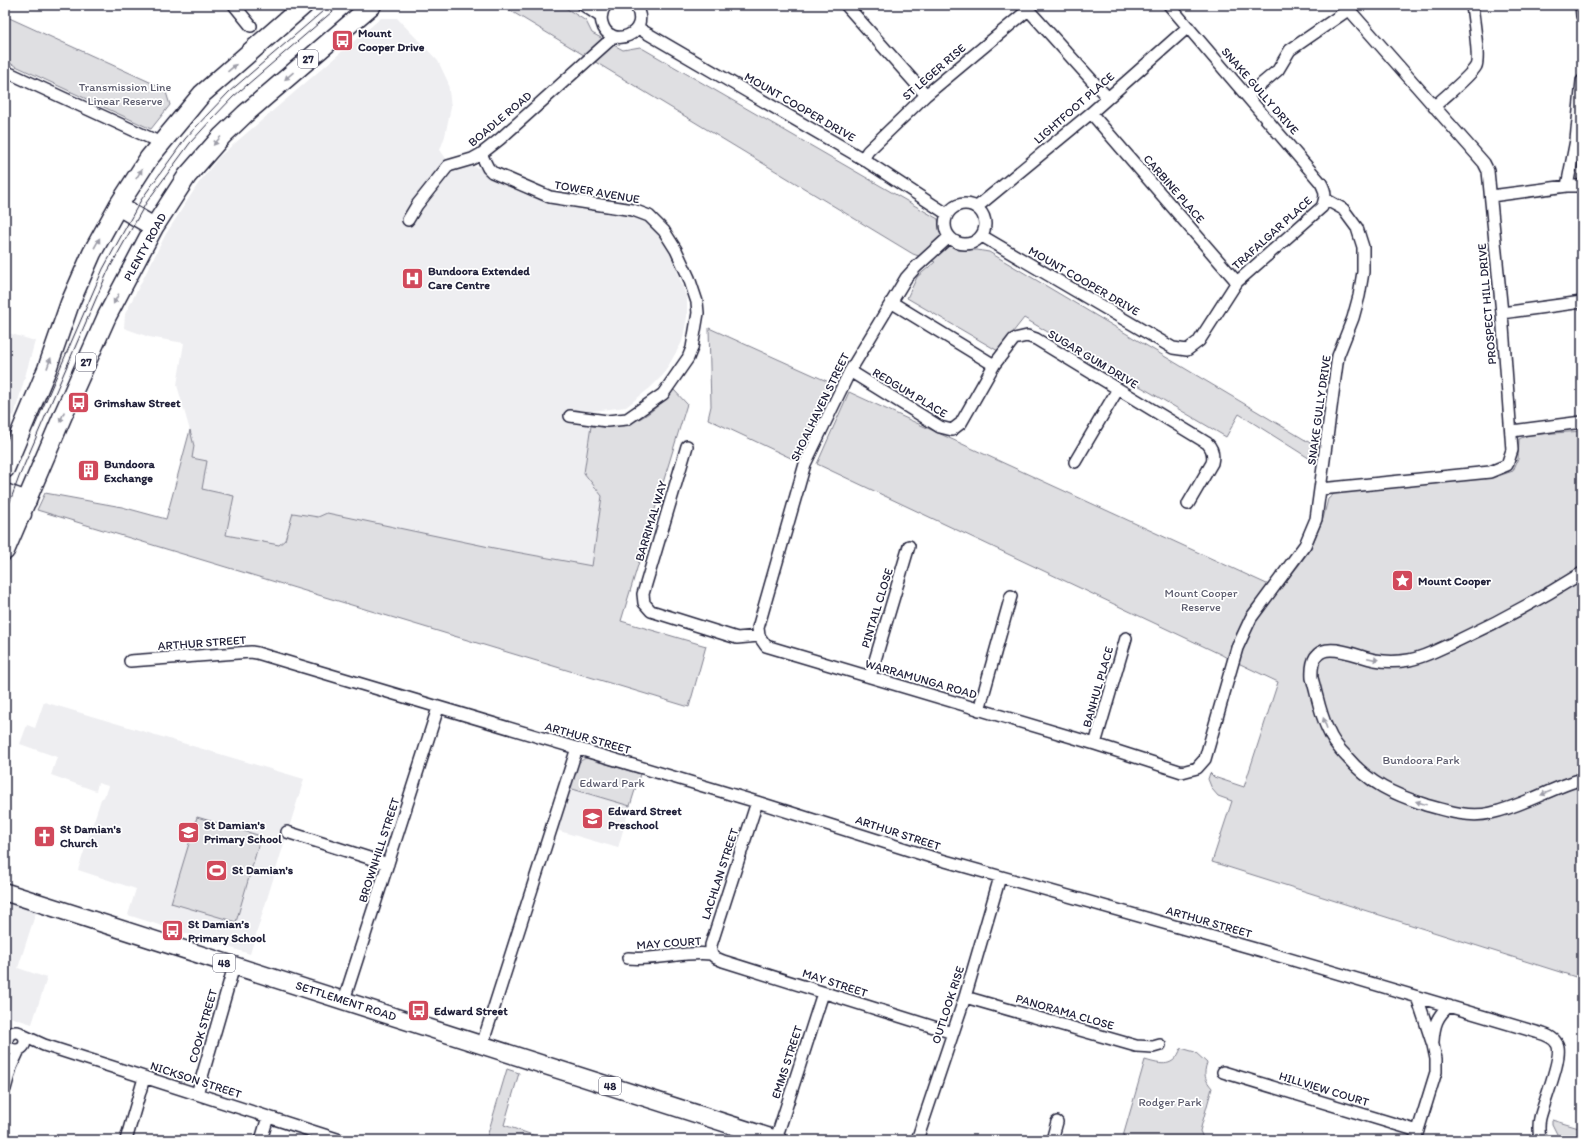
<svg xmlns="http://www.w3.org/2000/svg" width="1587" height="1145" font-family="Itim,sans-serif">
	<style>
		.built { fill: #eeeef1 }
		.green { fill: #dfdfe2; stroke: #80808e }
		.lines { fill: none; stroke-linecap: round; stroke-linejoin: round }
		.minor-casing { stroke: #22223b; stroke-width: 14 }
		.primary-casing { stroke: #22223b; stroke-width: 20 }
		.trunk-casing { stroke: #22223b; stroke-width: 21 }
		.minor { stroke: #fff; stroke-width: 11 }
		.primary { stroke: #fff; stroke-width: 17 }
		.trunk { stroke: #fff; stroke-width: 18 }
		.tram { stroke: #22223b; stroke-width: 1 }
		.oneway { fill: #9c9ca7 }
		.labels { text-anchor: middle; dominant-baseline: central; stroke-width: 3.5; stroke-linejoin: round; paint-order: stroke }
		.shield { fill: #fff; stroke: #646476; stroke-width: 1 }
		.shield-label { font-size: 11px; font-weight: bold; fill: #22223b }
		.poi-label { font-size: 12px; font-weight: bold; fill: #22223b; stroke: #fff; text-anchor: start }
		.street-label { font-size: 12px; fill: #22223b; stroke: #fff }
		.park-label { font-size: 12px; fill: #5b5b6d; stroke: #fff }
	</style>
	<rect width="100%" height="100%" fill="#fff"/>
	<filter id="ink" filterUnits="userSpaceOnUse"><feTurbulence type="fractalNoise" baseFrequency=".025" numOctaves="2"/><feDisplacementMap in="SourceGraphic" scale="8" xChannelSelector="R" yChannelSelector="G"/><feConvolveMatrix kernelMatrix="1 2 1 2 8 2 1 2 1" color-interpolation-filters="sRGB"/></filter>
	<g filter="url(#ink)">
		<!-- built -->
		<path class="built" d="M 381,18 L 397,18 L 438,61 L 448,82 L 451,107 L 445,136 L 440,150 L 455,171 L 470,166 L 480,168 L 487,177 L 527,195 L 562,205 L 633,214 L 651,224 L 672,256 L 687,299 L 687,317 L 682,342 L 663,375 L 650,388 L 626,407 L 593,411 L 584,473 L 602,496 L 592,566 L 293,513 L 285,540 L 279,545 L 226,535 L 202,489 L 192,458 L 194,445 L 177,385 L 184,343 L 149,337 L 124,328 L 125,314 L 166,234 L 198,184 L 220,156 Z
			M 5,332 L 35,341 L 14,416 L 5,413 Z
			M 44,702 L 304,779 L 250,954 L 128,915 L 136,889 L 78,870 L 101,799 L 104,797 L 108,786 L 98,783 L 96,791 L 51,775 L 57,757 L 20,744 L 27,725 L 35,728 Z
			M 569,788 L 630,806 L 618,848 L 556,830 Z
			M 5,902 L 36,912 L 18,968 L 47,978 L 32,1024 L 7,1016 L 5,1023 Z"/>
		<!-- green -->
		<path class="green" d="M 501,5 L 561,5 L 586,21 L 592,33 L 623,50 L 640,47 L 938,219 L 940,231 L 957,250 L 977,250 L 989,252 L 1317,447 L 1315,462 L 1239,414 L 1226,437 L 1024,318 L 998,351 L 907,298 L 917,277 L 935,262 L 913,254 Z
			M 5,16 L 165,89 L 170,105 L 151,129 L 5,61 Z
			M 1582,136 L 1582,181 L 1579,181 L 1575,176 Z
			M 709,328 L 831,383 L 795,460 L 708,419 L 711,406 Z
			M 674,390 L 687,404 L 621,621 L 706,646 L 689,707 L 37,510 L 45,493 L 122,507 L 166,519 L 190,430 L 194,446 L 192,458 L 207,461 L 202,489 L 234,496 L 226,535 L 279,545 L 285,540 L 293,513 L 318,517 L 327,513 L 494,548 L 592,566 L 602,496 L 584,473 L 591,426 C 632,429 647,418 674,390 Z
			M 849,392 L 1269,585 L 1248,611 L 1235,638 L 1227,658 L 1222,655 L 817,464 Z
			M 1582,431 L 1582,979 L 1212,862 L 1232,801 L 1218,796 L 1212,789 L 1208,779 L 1210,773 L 1214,777 L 1244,787 L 1278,682 L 1236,662 L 1247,632 L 1259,615 L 1299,565 L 1311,548 L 1323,519 L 1328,499 L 1334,494 L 1349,490 L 1498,476 L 1513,471 L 1518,459 L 1519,439 L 1528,435 Z
			M 586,758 L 640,774 L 630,806 L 569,788 C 573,775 572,764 586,758 Z
			M 197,817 L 261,836 L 236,922 L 171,903 Z
			M 1181,1048 L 1195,1052 L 1207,1063 C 1203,1074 1205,1080 1212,1088 L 1200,1131 L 1204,1140 L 1122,1140 L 1145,1060 C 1162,1065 1174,1068 1181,1048 Z
			M 507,1069 L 519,1073 L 504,1125 L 547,1140 L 486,1140 Z
			M 1552,1120 L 1582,1129 L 1582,1140 L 1560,1140 L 1552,1124 Z"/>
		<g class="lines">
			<defs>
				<path id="minor" d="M 234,5 L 251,26
					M 583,5 L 601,17
					M 606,5 C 602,10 600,16 602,23 C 609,51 654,34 635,5
					M 846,5 L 926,95
					M 1024,5 L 1107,97
					M 1581,5 L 1582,16
					M 638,28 L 863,159 L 947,214
					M 5,71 L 161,143
					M 1247,96 L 1278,70 L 1290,50 L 1348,10
					M 1434,107 C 1444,97 1470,77 1476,66 C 1480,58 1473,16 1472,5
					M 1091,113 L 1237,282
					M 481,154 L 488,168 L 492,172 L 550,197 L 633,210 L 649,216 L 664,231 L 676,250 L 689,278 L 697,302 L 698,313 L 692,348 L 688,358 L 663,394 L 627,419 L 607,421 L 570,416
					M 863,159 L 868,151 L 926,95 L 1028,10
					M 1567,186 L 1576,140 L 1582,81
					M 1491,196 L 1567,186 L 1582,186
					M945 224a20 20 0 1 1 40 0a20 20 0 1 1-40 0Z
					M 977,207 L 1091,113 L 1188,27
					M 408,220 L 417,205 L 448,166 L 472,159 L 481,154 L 500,139 L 609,41 L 611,35
					M 982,236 L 1173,348 L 1187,350 L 1199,341 L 1237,282 L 1322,207 C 1326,197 1326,192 1321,183 L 1169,5
					M 891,302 L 994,365 L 1014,339 L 1027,336 L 1036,339 L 1207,443 C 1212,448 1214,455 1212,463 L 1188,504
					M 1502,313 L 1582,302
					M 850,371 L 940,427 L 952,430 L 961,423 L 994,365
					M 1512,431 L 1582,422
					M 687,446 L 643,594 L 644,603 L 651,611 L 737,638 L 759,636 L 766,646 L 1095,744 L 1182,772 L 1197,768 L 1205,759 L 1237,648 L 1251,618 L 1305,545 L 1316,519 L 1338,356 L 1353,318 L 1359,296 L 1363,272 L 1363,247 L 1357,228 L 1343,209 L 1325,199
					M 1075,462 L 1118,389
					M 1321,489 L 1490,472 L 1507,465 L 1512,450 L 1502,313 L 1488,171 L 1484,163 L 1345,5
					M 1582,573 C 1542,598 1500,621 1457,641 C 1441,648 1426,657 1409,660 C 1398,662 1386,662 1375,660 C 1351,655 1309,632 1312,678 C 1317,695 1320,714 1328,730 C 1332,740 1339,749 1347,757 C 1370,784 1393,794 1426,805 C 1447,811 1469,818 1491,813 C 1523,806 1551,788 1582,779
					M 759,636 L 758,628 L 805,464 L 850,371 L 906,278 L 916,267 L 949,237
					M 130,661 L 251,652 L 257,653 L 757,802 L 931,857 L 1259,950 L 1536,1032 C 1543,1034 1553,1036 1557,1044 C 1564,1055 1543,1104 1540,1118 C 1538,1126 1539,1133 1540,1140
					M 870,677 L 909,546
					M 979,710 L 1011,596
					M 1095,744 L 1126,638
					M 287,832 L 388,864
					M 711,954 L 716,958 L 723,961 L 953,1033
					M 711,954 L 711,945 L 757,802
					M 628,958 C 656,961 683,951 711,954
					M 965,997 L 1136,1046 L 1153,1047 L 1160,1045
					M 344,1000 L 438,708
					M7 1041a9 9 0 1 1 18 0a9 9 0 1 1-18 0Z
					M 24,1036 L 44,1045 L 340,1140
					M 1433,1041 C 1434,1025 1437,1016 1449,1006
					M 482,1045 L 577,748
					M 1223,1072 L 1418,1131
					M 5,1089 L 11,1067 L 19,1050
					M 197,1094 L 234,966
					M 776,1139 L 823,993
					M 126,1140 L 144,1078
					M 261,1140 L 268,1117
					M 917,1140 L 965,997 L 1000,877
					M 1052,1140 L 1057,1122
					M 1415,1140 L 1436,1072 L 1436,1059 L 1433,1045 L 1417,997"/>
				<path id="primary" d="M 5,892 L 778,1140"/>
				<path id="trunk" d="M 118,206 L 154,227
					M 5,469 L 47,369 L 70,303 L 92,253 L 118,206 L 149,158 L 202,94 L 304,5
					M 5,493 L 27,501
					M 5,507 L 22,514
					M 5,551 L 63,415 L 107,316 L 154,227 L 187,176 L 222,136 L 245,114 L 372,5"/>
			</defs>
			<!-- minor casing -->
			<use href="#minor" class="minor-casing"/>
			<!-- primary casing -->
			<use href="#primary" class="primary-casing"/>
			<!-- trunk casing -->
			<use href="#trunk" class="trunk-casing"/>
			<!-- minor -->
			<use href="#minor" class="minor"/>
			<!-- primary -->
			<use href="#primary" class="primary"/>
			<!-- trunk -->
			<use href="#trunk" class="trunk"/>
			<!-- tram -->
			<path class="tram" d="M 34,428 L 103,269 L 141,200 L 185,139 L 207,115 L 229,92 L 330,5
				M 5,515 L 19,477 L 108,271 L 146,203 L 190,143 L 212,119 L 233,97 L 340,5"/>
		</g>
		<!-- one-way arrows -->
		<defs><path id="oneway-solid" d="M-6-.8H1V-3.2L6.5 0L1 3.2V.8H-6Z"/></defs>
		<g class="oneway">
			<use href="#oneway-solid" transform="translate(232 68) rotate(-41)"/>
			<use href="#oneway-solid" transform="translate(289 76) rotate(139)"/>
			<use href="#oneway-solid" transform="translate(217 141) rotate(131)"/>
			<use href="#oneway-solid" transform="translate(139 174) rotate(-58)"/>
			<use href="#oneway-solid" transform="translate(97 243) rotate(-61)"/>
			<use href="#oneway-solid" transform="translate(116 299) rotate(118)"/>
			<use href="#oneway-solid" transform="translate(49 363) rotate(-70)"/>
			<use href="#oneway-solid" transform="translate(62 417) rotate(113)"/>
			<use href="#oneway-solid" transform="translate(1373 659) rotate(12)"/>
			<use href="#oneway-solid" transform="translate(1325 723) rotate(-109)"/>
			<use href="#oneway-solid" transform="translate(1546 793) rotate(158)"/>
			<use href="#oneway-solid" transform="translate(1421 803) rotate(-162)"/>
		</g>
	</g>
	<!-- icons -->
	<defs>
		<symbol id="bus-square" viewBox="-11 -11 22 22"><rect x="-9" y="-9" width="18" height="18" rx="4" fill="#d1495b" stroke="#fff"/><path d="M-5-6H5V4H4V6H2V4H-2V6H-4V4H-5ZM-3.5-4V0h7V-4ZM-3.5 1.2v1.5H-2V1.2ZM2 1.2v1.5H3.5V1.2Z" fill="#fff"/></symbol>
		<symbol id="hospital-square" viewBox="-11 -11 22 22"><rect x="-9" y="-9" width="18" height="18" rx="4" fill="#d1495b" stroke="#fff"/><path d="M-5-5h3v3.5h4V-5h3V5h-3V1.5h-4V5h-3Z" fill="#fff"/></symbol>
		<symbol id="building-square" viewBox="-11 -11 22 22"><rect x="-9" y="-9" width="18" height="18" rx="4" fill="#d1495b" stroke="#fff"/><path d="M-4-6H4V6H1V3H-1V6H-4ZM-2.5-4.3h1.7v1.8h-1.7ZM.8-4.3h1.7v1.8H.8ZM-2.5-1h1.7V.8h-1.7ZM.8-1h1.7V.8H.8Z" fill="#fff"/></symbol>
		<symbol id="sight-square" viewBox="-11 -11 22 22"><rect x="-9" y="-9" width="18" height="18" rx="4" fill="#d1495b" stroke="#fff"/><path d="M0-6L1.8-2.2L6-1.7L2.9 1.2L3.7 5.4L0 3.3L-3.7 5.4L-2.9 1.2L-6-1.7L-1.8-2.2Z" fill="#fff"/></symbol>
		<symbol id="school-square" viewBox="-11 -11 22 22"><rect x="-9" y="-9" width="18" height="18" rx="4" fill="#d1495b" stroke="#fff"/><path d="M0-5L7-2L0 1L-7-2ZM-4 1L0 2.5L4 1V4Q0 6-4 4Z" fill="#fff"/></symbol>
		<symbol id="church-square" viewBox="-11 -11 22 22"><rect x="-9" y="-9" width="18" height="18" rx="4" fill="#d1495b" stroke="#fff"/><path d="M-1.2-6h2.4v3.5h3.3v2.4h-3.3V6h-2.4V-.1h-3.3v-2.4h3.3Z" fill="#fff"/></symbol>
		<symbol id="stadium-square" viewBox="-11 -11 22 22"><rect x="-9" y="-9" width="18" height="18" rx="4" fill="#d1495b" stroke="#fff"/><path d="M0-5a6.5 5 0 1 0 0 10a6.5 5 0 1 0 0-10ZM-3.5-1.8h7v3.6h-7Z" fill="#fff"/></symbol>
	</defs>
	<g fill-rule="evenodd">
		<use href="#bus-square" x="330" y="28" width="25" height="25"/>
		<use href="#hospital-square" x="400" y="266" width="25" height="25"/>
		<use href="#bus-square" x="66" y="390" width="25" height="25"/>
		<use href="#building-square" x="76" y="458" width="25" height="25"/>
		<use href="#sight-square" x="1390" y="568" width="25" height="25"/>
		<use href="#school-square" x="580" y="806" width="25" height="25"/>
		<use href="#school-square" x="176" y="820" width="25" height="25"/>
		<use href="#church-square" x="32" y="824" width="25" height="25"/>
		<use href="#stadium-square" x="204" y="858" width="25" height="25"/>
		<use href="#bus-square" x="160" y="918" width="25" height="25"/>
		<use href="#bus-square" x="406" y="998" width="25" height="25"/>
	</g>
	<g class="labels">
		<!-- shield labels -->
		<g class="shield">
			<rect x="298" y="50" width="20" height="18" rx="3"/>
			<rect x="76" y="353" width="20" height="18" rx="3"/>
			<rect x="213" y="954" width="22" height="18" rx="3"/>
			<rect x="599" y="1077" width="22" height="18" rx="3"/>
		</g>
		<g class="shield-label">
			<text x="308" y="59">27</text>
			<text x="86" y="362">27</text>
			<text x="224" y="963">48</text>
			<text x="610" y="1086">48</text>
		</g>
		<!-- poi labels -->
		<g class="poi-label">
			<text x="358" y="33">Mount<tspan x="358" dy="14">Cooper Drive</tspan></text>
			<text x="428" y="271">Bundoora Extended<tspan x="428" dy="14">Care Centre</tspan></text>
			<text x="94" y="403">Grimshaw Street</text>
			<text x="104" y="464">Bundoora<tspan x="104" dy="14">Exchange</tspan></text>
			<text x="1418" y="581">Mount Cooper</text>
			<text x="608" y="811">Edward Street<tspan x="608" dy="14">Preschool</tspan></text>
			<text x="204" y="825">St Damian's<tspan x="204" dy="14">Primary School</tspan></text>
			<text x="60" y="829">St Damian's<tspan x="60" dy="14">Church</tspan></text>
			<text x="232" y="870">St Damian's</text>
			<text x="188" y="924">St Damian’s<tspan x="188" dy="14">Primary School</tspan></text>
			<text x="434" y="1011">Edward Street</text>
		</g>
		<!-- street labels -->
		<g class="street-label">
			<text transform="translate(934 72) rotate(-41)">ST LEGER RISE</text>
			<text transform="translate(1260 91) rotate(49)">SNAKE GULLY DRIVE</text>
			<text transform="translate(800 107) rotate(30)">MOUNT COOPER DRIVE</text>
			<text transform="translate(1074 108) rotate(-41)">LIGHTFOOT PLACE</text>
			<text transform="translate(500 119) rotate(-40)">BOADLE ROAD</text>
			<text transform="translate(1174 189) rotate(49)">CARBINE PLACE</text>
			<text transform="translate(597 192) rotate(10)">TOWER AVENUE</text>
			<text transform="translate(1272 233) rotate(-42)">TRAFALGAR PLACE</text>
			<text transform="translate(145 247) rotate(-61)">PLENTY ROAD</text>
			<text transform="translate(1084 281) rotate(30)">MOUNT COOPER DRIVE</text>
			<text transform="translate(1487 304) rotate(-95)">PROSPECT HILL DRIVE</text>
			<text transform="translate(1093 359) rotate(31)">SUGAR GUM DRIVE</text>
			<text transform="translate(910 393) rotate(31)">REDGUM PLACE</text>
			<text transform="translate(820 407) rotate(-64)">SHOALHAVEN STREET</text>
			<text transform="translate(1319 410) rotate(-82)">SNAKE GULLY DRIVE</text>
			<text transform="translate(651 521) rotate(-73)">BARRIMAL WAY</text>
			<text transform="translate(877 608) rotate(-73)">PINTAIL CLOSE</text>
			<text transform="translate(202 643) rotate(-4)">ARTHUR STREET</text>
			<text transform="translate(921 679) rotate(16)">WARRAMUNGA ROAD</text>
			<text transform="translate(1098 687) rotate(-74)">BANHUL PLACE</text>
			<text transform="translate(588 738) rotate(16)">ARTHUR STREET</text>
			<text transform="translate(898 833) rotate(18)">ARTHUR STREET</text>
			<text transform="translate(379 850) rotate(-72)">BROWNHILL STREET</text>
			<text transform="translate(720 874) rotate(-72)">LACHLAN STREET</text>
			<text transform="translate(1209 922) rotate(16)">ARTHUR STREET</text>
			<text transform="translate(669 943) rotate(-4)">MAY COURT</text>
			<text transform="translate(835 983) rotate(18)">MAY STREET</text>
			<text transform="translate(346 1001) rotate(18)">SETTLEMENT ROAD</text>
			<text transform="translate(948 1005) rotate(-72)">OUTLOOK RISE</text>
			<text transform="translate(1065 1012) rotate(16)">PANORAMA CLOSE</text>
			<text transform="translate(203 1026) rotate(-74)">COOK STREET</text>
			<text transform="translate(787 1062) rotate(-72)">EMMS STREET</text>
			<text transform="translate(196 1080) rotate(18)">NICKSON STREET</text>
			<text transform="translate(1324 1089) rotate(17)">HILLVIEW COURT</text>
		</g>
		<!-- park labels -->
		<g class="park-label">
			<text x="125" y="87">Transmission Line<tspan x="125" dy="14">Linear Reserve</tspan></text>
			<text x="1201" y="593">Mount Cooper<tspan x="1201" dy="14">Reserve</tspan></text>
			<text x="1421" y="760">Bundoora Park</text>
			<text x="612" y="783">Edward Park</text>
			<text x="1170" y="1102">Rodger Park</text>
		</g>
	</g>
	<!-- margin -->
	<rect width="1587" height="1145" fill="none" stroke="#fff" stroke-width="20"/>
	<rect x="10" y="10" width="1567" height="1125" fill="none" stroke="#22223b" stroke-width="1.5" filter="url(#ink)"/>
</svg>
